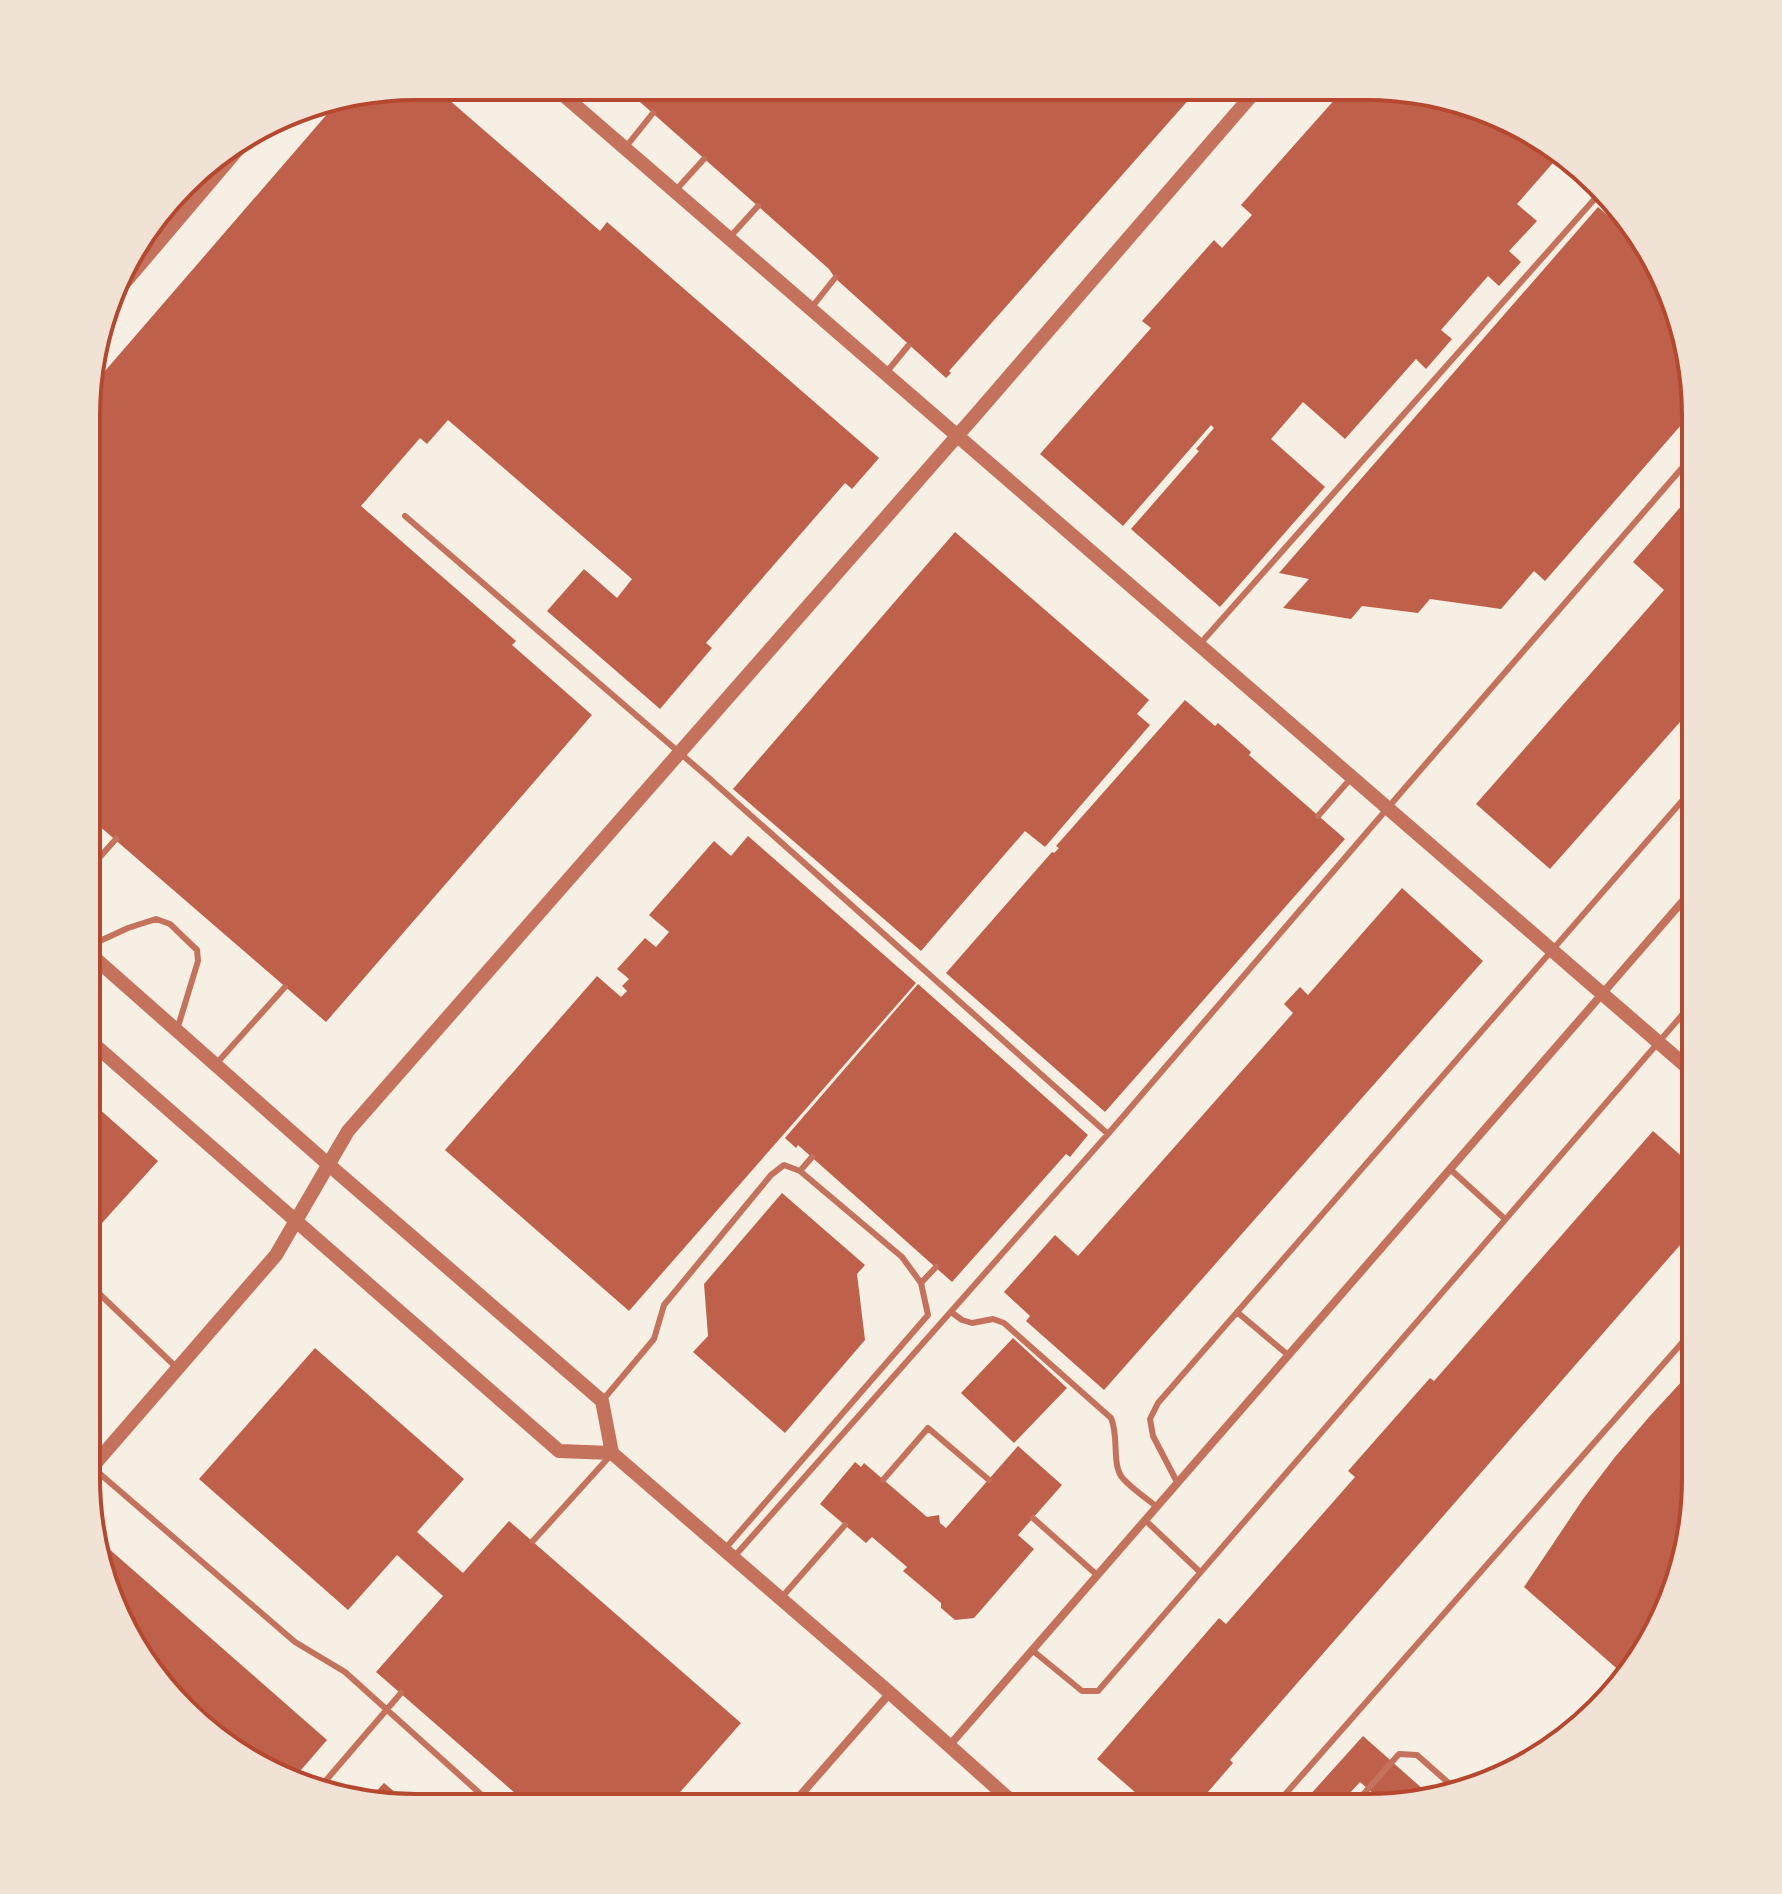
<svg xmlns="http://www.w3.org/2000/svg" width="1782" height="1894" font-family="'Fira Sans Condensed',sans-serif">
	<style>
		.building { fill: #bf614a }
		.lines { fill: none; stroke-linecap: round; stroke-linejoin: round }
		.service { stroke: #c5725c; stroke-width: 6 }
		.minor { stroke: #c5725c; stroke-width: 8 }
		.tertiary { stroke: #c5725c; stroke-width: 14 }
		.rim { fill: none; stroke: #b5482f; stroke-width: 4 }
	</style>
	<rect width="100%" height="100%" fill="#f6efe4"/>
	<!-- building -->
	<path class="building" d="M 416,86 L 433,86 L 600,231 L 607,222 L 879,458 L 852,489 L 845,483 L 706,643 L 712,648 L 660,709 L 547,611 L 584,569 L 617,598 L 632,579 L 448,420 L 427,444 L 420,438 L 361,506 L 516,641 L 512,645 L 592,715 L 326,1022 L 90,818 L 92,386 L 341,98 Z
		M 623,87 L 1199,88 L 949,371 L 951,373 L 946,378 L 835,278 L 829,269 Z
		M 1344,89 L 1408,89 L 1531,131 L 1559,156 L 1517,204 L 1537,221 L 1509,251 L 1521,262 L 1499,286 L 1488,276 L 1441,330 L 1452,339 L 1426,369 L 1416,359 L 1345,439 L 1303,402 L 1271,439 L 1325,487 L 1220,607 L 1131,529 L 1199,451 L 1196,449 L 1214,428 L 1211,425 L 1123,526 L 1040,454 L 1151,328 L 1142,321 L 1214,240 L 1222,248 L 1252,215 L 1241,205 Z
		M 1598,207 L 1650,253 L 1678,310 L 1695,395 L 1695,409 L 1545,581 L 1534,571 L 1501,609 L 1430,599 L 1418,613 L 1362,606 L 1351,619 L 1283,608 L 1309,579 L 1279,573 Z
		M 1695,490 L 1695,705 L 1550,869 L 1476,804 L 1664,590 L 1633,562 Z
		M 955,532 L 1149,700 L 1137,714 L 1150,725 L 1045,847 L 1025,831 L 921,951 L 733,789 Z
		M 1185,700 L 1215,726 L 1218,723 L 1251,752 L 1249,755 L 1345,839 L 1105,1112 L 946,973 L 1052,852 L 1054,853 L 1059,848 L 1056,846 Z
		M 748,836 L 916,983 L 629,1311 L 445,1150 L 597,976 L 621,997 L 627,991 L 622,986 L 629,979 L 617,969 L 645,938 L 656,947 L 669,932 L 649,915 L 714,841 L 731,856 Z
		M 1402,888 L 1483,961 L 1104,1390 L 1026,1321 L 1030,1316 L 1004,1292 L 1055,1235 L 1078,1256 L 1293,1013 L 1284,1004 L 1300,987 L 1308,995 Z
		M 918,984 L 1088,1135 L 1070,1157 L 1066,1154 L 952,1282 L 798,1145 L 796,1148 L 785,1138 Z
		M 89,1100 L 158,1161 L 102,1223 L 88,1211 Z
		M 1653,1131 L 1695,1168 L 1695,1228 L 1230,1760 L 1233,1763 L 1195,1807 L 1152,1807 L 1097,1759 L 1219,1618 L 1226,1624 L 1355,1477 L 1348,1471 L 1430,1378 L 1434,1381 Z
		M 782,1193 L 865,1265 L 857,1274 L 865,1340 L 785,1433 L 693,1352 L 708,1336 L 704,1284 Z
		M 1013,1338 L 1067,1388 L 1014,1443 L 961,1393 Z
		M 315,1348 L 464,1479 L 417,1532 L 463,1573 L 509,1521 L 741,1723 L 667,1807 L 531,1807 L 376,1672 L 443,1596 L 397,1555 L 348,1610 L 199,1479 Z
		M 1695,1367 L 1695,1499 L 1652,1642 L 1623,1674 L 1524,1587 L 1583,1499 L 1615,1457 L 1649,1417 Z
		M 1018,1446 L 1062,1485 L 1018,1535 L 1034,1549 L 974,1618 L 955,1620 L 941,1608 L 941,1603 L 903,1571 L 907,1567 L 872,1537 L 866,1543 L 820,1504 L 855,1462 L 861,1467 L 864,1463 L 927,1517 L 939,1515 L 940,1523 L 946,1528 Z
		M 108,1548 L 327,1740 L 295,1777 L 252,1764 L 142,1662 L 104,1584 L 99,1559 Z
		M 1363,1736 L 1433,1798 L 1389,1807 L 1360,1782 L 1337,1807 L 1322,1807 L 1309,1796 Z
		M 384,1783 L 413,1807 L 395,1807 L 369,1799 Z"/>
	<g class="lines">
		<!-- service -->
		<path class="service" d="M 625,148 L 653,113
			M 675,191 L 704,159
			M 729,238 L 758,206
			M 1639,243 L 1643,239
			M 812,307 L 835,278
			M 885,374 L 908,346
			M 405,516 L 710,779 L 1108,1134 L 733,1558
			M 1199,645 L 1599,194
			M 1318,816 L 1352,777
			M 90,868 L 116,839
			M 89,946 L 128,928 L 156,919 L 170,924 L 197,950 L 198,961 L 177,1030
			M 216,1064 L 285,987
			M 1108,1134 L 1404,789 L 1695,453
			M 1450,1169 L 1505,1219
			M 800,1171 L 812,1157
			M 88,1283 L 176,1367
			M 921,1283 L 936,1267
			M 951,1312 L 962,1320 L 972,1323 L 993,1319 L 1004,1323 L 1111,1418 C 1119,1436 1112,1462 1121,1476 C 1128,1486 1146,1498 1156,1506
			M 1237,1312 L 1288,1355
			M 602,1401 L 654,1339 L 664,1305 L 771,1175 L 784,1165 L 800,1171 L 902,1257 L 921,1283 L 928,1315 L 724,1550
			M 92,1467 L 295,1642 L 345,1672 L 495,1807
			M 883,1480 L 928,1428 L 989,1480
			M 1177,1482 L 1153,1436 L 1150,1419 L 1158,1403 L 1695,786
			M 1033,1518 L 1097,1575
			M 1145,1520 L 1200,1572
			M 533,1541 L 610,1456
			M 782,1597 L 845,1525
			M 1032,1650 L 1082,1691 L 1098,1691 L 1695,1000
			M 322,1785 L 401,1693
			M 1274,1807 L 1695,1328
			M 1352,1807 L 1399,1754 L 1417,1755 L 1460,1793"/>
		<!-- minor -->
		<path class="minor" d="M 949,1746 L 1695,887
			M 790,1807 L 890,1693"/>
		<!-- tertiary -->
		<path class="tertiary" d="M 553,86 L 1695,1074
			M 114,295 L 244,142
			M 89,953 L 329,1165 L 602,1401 L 612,1453 L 890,1693 L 1018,1807
			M 89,1040 L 559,1451 L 612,1453
			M 87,1473 L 276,1255 L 348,1131 L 979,411 L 1258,88"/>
	</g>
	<!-- crop -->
	<path d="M0 0H1782V1894H0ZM416 100H1366A316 316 0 0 1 1682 416V1478A316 316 0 0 1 1366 1794H416A316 316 0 0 1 100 1478V416A316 316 0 0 1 416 100Z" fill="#f1e2d6" fill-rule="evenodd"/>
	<path class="rim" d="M416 100H1366A316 316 0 0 1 1682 416V1478A316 316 0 0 1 1366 1794H416A316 316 0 0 1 100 1478V416A316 316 0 0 1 416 100Z"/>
</svg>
